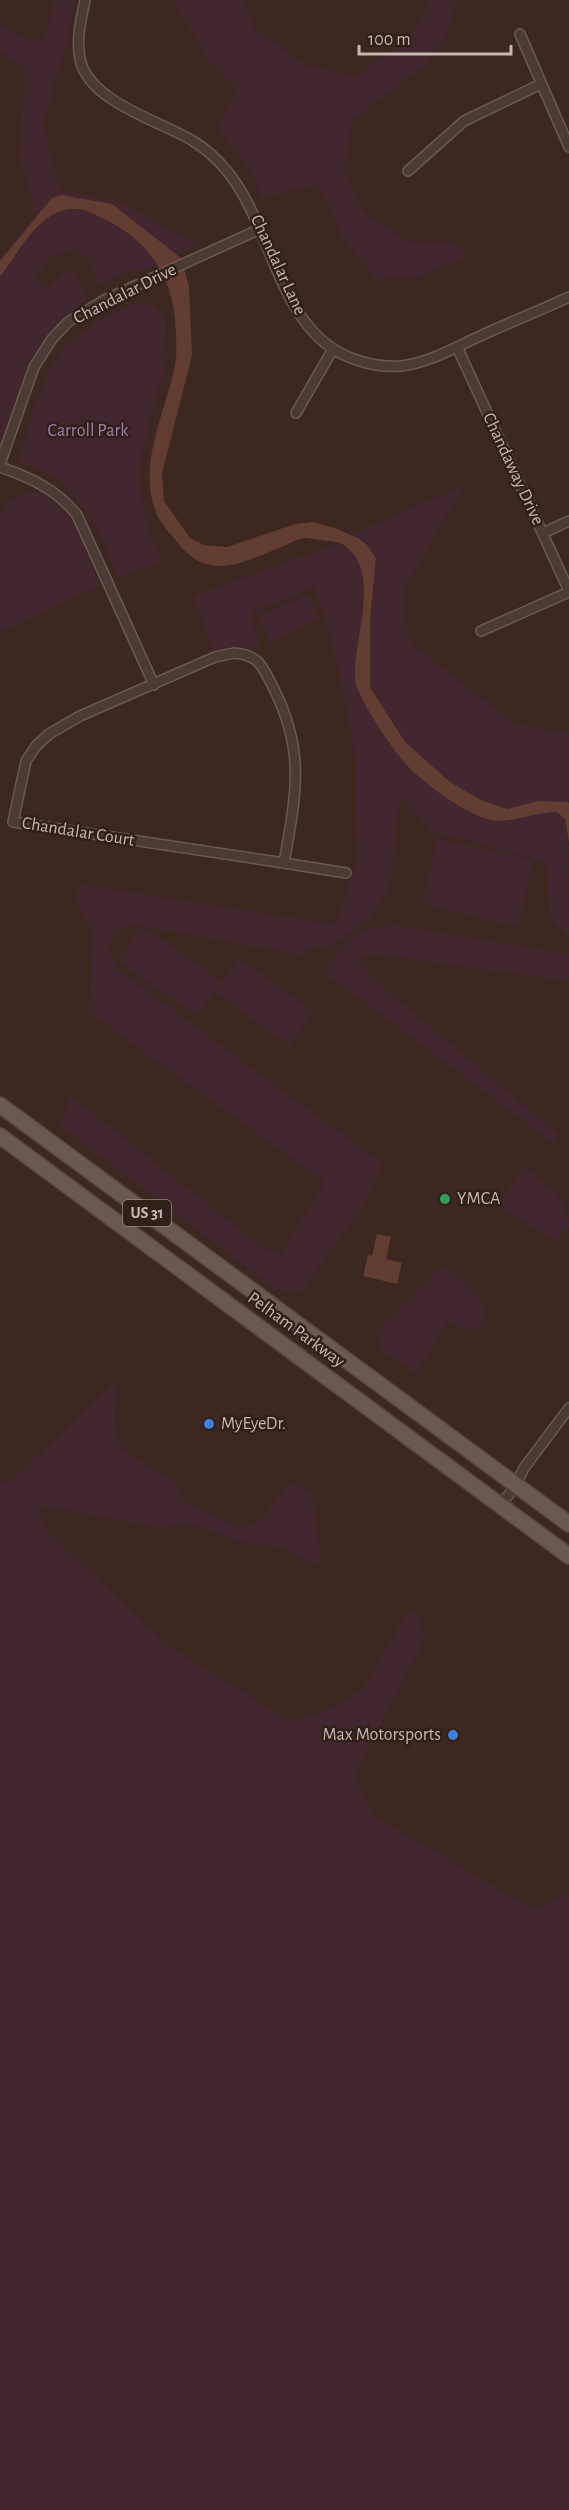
<svg xmlns="http://www.w3.org/2000/svg" width="569" height="2510" font-family="'Alegreya Sans',sans-serif">
	<style>
		.green { fill: #422730 }
		.water { fill: #623d32 }
		.lines { fill: none; stroke-linecap: round; stroke-linejoin: round }
		.minor-casing { stroke: #6a5853; stroke-width: 12 }
		.primary-casing { stroke: #55433e; stroke-width: 18 }
		.minor { stroke: #4c3a35; stroke-width: 9 }
		.primary { stroke: #6c5853; stroke-width: 15 }
		.leisure-dot { fill: #2e9e5b; stroke: #311f1a; stroke-width: 2 }
		.shop-dot { fill: #3f7fe0; stroke: #311f1a; stroke-width: 2 }
		.labels { text-anchor: middle; dominant-baseline: central; stroke-width: 5; stroke-linejoin: round; paint-order: stroke }
		.shield { fill: #311f1a; stroke: #9b8983; stroke-width: 1.5 }
		.shield-label { font-size: 16px; font-weight: bold; fill: #c8b6b0 }
		.street-label { font-size: 18px; fill: #c8b6b0; stroke: #311f1a }
		.park-label { font-size: 18px; fill: #a47da9; stroke: #311f1a }
		.poi-label { font-size: 18px; fill: #c8b6b0; stroke: #311f1a; text-anchor: start }
	</style>
	<rect width="100%" height="100%" fill="#3c2721"/>
	<!-- green -->
	<path class="green" d="M 55,0 L 76,0 L 66,46 L 43,124 L 60,190 L 122,203 L 198,245 L 142,271 L 125,271 L 98,285 L 89,261 L 77,247 L 46,260 L 36,281 L 47,288 L 71,267 L 88,299 L 58,324 L 27,365 L 0,446 L 0,257 L 36,215 L 20,157 L 24,69 L 0,51 L 0,23 L 20,37 L 43,42 Z
		M 178,0 L 244,0 L 253,27 L 305,65 L 354,76 C 386,57 419,38 429,0 L 456,0 L 448,34 L 425,65 L 353,119 L 344,171 L 363,212 L 409,242 L 457,243 L 468,257 L 411,278 L 376,279 L 342,238 L 319,184 L 260,198 L 254,176 L 216,126 L 238,89 L 210,63 L 175,3 Z
		M 139,302 L 155,306 L 166,321 L 167,364 L 157,393 L 141,457 L 140,485 L 143,510 L 161,562 L 118,578 C 100,531 74,472 17,463 C 29,428 38,386 59,355 C 74,333 115,312 139,302 Z
		M 464,486 L 404,590 L 405,619 L 412,644 L 513,723 L 553,732 L 569,730 L 569,803 L 538,801 L 507,809 L 481,800 L 450,782 L 405,743 L 370,687 L 370,621 L 375,587 L 350,535 Z
		M 29,492 L 47,497 L 74,523 L 100,586 L 0,632 L 0,516 L 9,502 Z
		M 340,543 L 357,556 L 363,571 L 358,694 L 405,764 L 511,820 L 544,812 L 557,812 L 565,819 L 568,831 L 569,937 L 551,921 L 545,862 L 432,831 L 400,798 L 390,887 L 369,919 L 328,948 L 311,947 L 302,955 L 142,926 L 221,981 L 197,1016 L 117,961 L 141,926 L 127,924 L 107,945 L 117,969 L 382,1164 L 364,1206 L 301,1291 L 292,1293 L 276,1290 L 60,1126 L 71,1096 L 264,1249 L 281,1253 L 325,1182 L 88,1012 L 94,934 L 76,904 L 79,884 L 336,925 L 357,860 L 355,758 L 337,662 L 315,587 L 251,612 L 259,649 L 239,647 L 214,653 L 193,596 Z
		M 308,594 L 320,619 L 270,643 L 258,618 Z
		M 437,838 L 533,860 L 518,927 L 422,904 Z
		M 395,925 L 569,954 L 569,981 L 371,954 L 364,955 L 358,963 L 378,983 L 559,1135 L 554,1143 L 327,975 L 325,966 L 348,942 L 366,930 Z
		M 239,958 L 313,1012 L 289,1046 L 215,992 Z
		M 525,1167 C 546,1186 569,1197 569,1227 L 555,1241 L 497,1205 Z
		M 447,1267 L 476,1294 L 487,1311 L 480,1328 L 466,1330 L 448,1321 L 417,1374 L 380,1349 L 376,1332 L 436,1271 Z
		M 115,1382 L 114,1425 L 123,1450 L 177,1484 L 182,1500 L 238,1527 L 258,1524 L 285,1487 L 297,1485 L 312,1492 L 321,1556 L 315,1566 L 281,1547 L 250,1544 L 189,1524 L 159,1528 L 38,1505 L 44,1528 L 170,1647 L 289,1721 L 326,1712 L 363,1689 L 407,1612 L 416,1612 L 425,1639 L 354,1776 L 373,1815 L 532,1909 L 569,1895 L 569,2510 L 0,2510 L 0,1481 L 10,1482 Z"/>
	<!-- water -->
	<path class="water" d="M 61,195 L 112,204 L 181,258 L 189,286 L 192,355 L 162,474 L 164,501 L 190,538 L 204,545 L 227,547 L 295,524 L 314,522 L 337,529 L 358,538 L 367,545 L 376,558 L 370,621 L 370,687 L 405,742 L 450,782 L 481,800 L 507,809 L 538,801 L 567,802 L 569,803 L 569,842 L 565,819 L 557,812 C 535,812 514,823 492,820 C 469,817 420,781 405,763 C 392,749 356,696 355,679 C 352,640 384,569 342,544 C 336,541 328,541 321,540 C 316,540 310,538 304,538 C 298,539 290,543 284,546 C 242,562 210,584 176,541 C 170,533 161,524 157,515 C 135,464 168,410 176,359 C 177,351 176,341 176,332 C 174,271 144,234 89,212 C 47,195 21,249 0,277 L 0,261 L 52,198 Z
		M 377,1234 L 391,1237 L 386,1259 L 402,1263 L 397,1284 L 363,1276 L 368,1255 L 372,1256 Z"/>
	<g class="lines">
		<defs>
			<path id="minor" d="M 85,0 C 81,20 75,42 81,63 C 93,103 160,121 193,141 C 206,149 218,160 227,171 C 274,227 278,336 357,360 C 371,365 387,367 401,366 C 428,363 454,348 478,337 C 508,323 539,311 569,297
				M 520,34 L 569,147
				M 408,171 L 464,121 L 541,84
				M 457,347 L 569,591
				M 296,413 L 333,349
				M 0,464 L 34,367 L 52,339 L 68,322 L 104,300 L 260,229
				M 0,467 C 31,478 56,489 77,515 L 154,685
				M 543,533 L 569,521
				M 481,631 L 569,592
				M 234,653 C 259,655 262,666 273,687 C 306,752 296,794 284,863 L 13,822 L 26,761 L 36,746 L 49,734 L 80,716 L 215,657 Z
				M 284,863 L 346,873
				M 501,1505 L 516,1485 L 524,1468 L 569,1408"/>
			<path id="primary" d="M 0,1105 L 569,1524
				M 0,1136 L 569,1556"/>
		</defs>
		<!-- minor casing -->
		<use href="#minor" class="minor-casing"/>
		<!-- primary casing -->
		<use href="#primary" class="primary-casing"/>
		<!-- minor -->
		<use href="#minor" class="minor"/>
		<!-- primary -->
		<use href="#primary" class="primary"/>
	</g>
	<!-- markers -->
	<circle class="leisure-dot" cx="445" cy="1199" r="6"/>
	<g class="shop-dot">
		<circle cx="209" cy="1424" r="6"/>
		<circle cx="453" cy="1735" r="6"/>
	</g>
	<g class="labels">
		<!-- shield labels -->
		<rect class="shield" x="123" y="1200" width="48" height="26" rx="4.5"/>
		<g class="shield-label">
			<text x="147" y="1213">US 31</text>
		</g>
		<!-- street labels -->
		<g class="street-label">
			<text transform="translate(278 265) rotate(65)">Chandalar Lane</text>
			<text transform="translate(125 294) rotate(-27)">Chandalar Drive</text>
			<text transform="translate(513 469) rotate(65)">Chandaway Drive</text>
			<text transform="translate(78 832) rotate(9)">Chandalar Court</text>
			<text transform="translate(296 1330) rotate(36)">Pelham Parkway</text>
		</g>
		<!-- park labels -->
		<g class="park-label">
			<text x="88" y="431">Carroll Park</text>
		</g>
		<!-- poi labels -->
		<g class="poi-label">
			<text x="457" y="1199">YMCA</text>
			<text x="221" y="1424">MyEyeDr.</text>
			<text x="441" y="1735" text-anchor="end">Max Motorsports</text>
		</g>
	</g>
	<!-- scale -->
	<path d="M359 45v9h152v-9" fill="none" stroke="#c8b6b0" stroke-width="3"/>
	<text x="368" y="45" font-size="18" fill="#c8b6b0" stroke="#311f1a" stroke-width="4.5" paint-order="stroke">100 m</text>
</svg>
